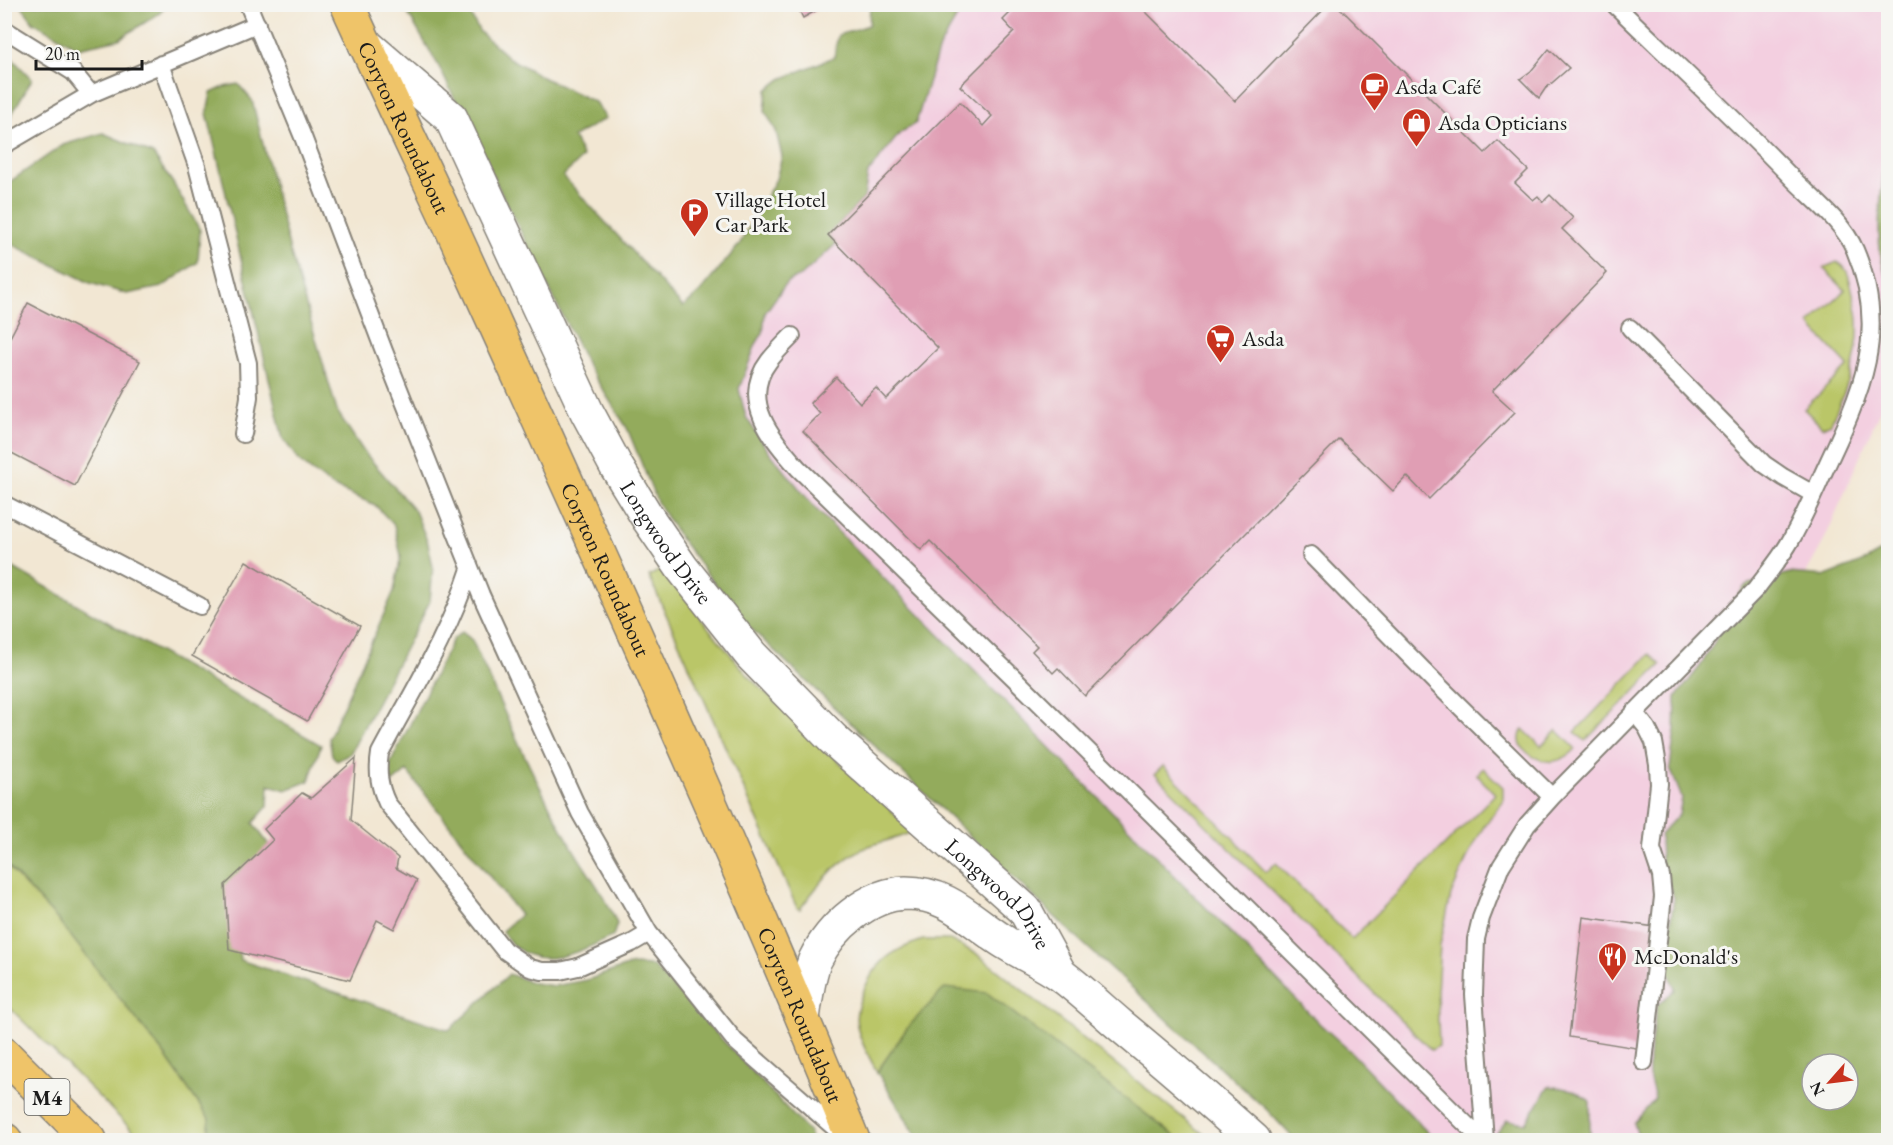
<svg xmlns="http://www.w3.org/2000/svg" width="1893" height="1145" font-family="'EB Garamond',serif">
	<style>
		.built { fill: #f3cfe0 }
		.green { fill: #bac668; stroke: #6b7142; stroke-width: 1.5 }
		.forest { fill: #93ab5c; stroke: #58643c; stroke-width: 1.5; fill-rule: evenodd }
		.building { fill: #e09eb4 }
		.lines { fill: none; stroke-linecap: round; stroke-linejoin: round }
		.service-casing { stroke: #878278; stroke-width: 20 }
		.tertiary-casing { stroke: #878278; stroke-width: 36 }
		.trunk-casing { stroke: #878278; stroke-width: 36 }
		.motorway-casing { stroke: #878278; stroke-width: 36 }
		.service { stroke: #fff; stroke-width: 16 }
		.tertiary { stroke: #fff; stroke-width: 33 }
		.trunk { stroke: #efc469; stroke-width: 33 }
		.motorway { stroke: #efc469; stroke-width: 33 }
		.labels { text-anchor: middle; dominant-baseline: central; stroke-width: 6; stroke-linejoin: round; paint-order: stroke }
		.shield { fill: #f6f6f2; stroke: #5d5d5c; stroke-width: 1.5 }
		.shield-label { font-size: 21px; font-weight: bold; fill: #1c1c1c }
		.poi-label { font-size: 22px; fill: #1c1c1c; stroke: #f6f6f2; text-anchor: start }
		.street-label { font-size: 22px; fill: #1c1c1c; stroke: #f6f6f2 }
	</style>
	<rect width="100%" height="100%" fill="#f6f6f2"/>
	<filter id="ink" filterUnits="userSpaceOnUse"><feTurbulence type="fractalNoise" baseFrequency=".0167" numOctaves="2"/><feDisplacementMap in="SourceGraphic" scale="12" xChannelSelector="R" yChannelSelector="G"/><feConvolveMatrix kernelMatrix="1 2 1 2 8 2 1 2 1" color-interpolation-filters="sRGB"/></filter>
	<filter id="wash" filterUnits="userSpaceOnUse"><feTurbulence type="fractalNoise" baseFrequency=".008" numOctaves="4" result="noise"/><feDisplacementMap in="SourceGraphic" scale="24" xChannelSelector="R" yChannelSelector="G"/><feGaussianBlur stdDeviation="1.35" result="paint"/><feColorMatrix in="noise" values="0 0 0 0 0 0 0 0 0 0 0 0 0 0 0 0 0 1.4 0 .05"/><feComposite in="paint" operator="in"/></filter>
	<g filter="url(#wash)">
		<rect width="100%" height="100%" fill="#f2e7d3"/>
		<!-- built -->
		<path class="built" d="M 939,5 L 1888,5 L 1888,391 L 1824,541 L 1727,715 L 1669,1140 L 1362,1140 L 671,389 Z"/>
		<!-- green -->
		<path class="green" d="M 1837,262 C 1848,267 1849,277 1852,289 C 1854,299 1858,310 1858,321 C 1860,357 1846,391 1831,423 L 1822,427 L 1804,409 L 1848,366 L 1809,324 L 1845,290 L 1823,268 Z
			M 666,567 L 702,620 L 751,679 L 911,829 L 909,833 C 897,839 882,841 869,846 C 838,859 819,883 800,909 L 797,908 L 649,576 Z
			M 1650,654 L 1661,665 L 1585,741 L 1575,732 Z
			M 1523,729 L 1541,746 L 1557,730 L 1576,749 C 1570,755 1564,759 1555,761 C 1539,764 1510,748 1523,729 Z
			M 1163,766 L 1266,872 L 1276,863 L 1352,939 L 1495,794 L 1477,775 L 1483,768 L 1503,787 L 1503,801 L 1483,828 L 1466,860 L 1451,895 L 1440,945 L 1437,992 L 1439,1046 L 1431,1050 L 1155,774 Z
			M 4,863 L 59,921 L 164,1054 L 210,1120 L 207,1140 L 142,1140 L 5,1003 Z
			M 923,940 L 950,940 L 977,954 L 1211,1140 L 1180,1140 L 1076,1061 L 908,1027 L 877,1072 C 869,1057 860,1041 857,1025 C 855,1017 858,1005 861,997 C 874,963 889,951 923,940 Z"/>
		<!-- forest -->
		<path class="forest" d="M 21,5 L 166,5 L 160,13 L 119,39 L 78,48 L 33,22 Z
			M 403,5 L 465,5 L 480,32 L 509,58 L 544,78 L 595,102 L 606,118 L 573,137 L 583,157 L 563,176 L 683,307 L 700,292 L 739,245 L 776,179 L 782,156 L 776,131 L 765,111 L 767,90 L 781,79 L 834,57 L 838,35 L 869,25 L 870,5 L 964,5 L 939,48 L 916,123 L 900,133 L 868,173 L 864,198 L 828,235 L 836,244 L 802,275 L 787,282 L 765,313 L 763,333 L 756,344 L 739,389 L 746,417 L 767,449 L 816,509 L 1320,1024 L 1350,1051 L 1429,1134 L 1431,1140 L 1295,1140 L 1268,1111 L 1075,936 L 742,620 L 680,538 L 658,504 L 627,428 L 587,365 L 437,63 Z
			M 5,51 L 32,79 L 9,119 L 5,124 Z
			M 238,84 L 252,100 L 290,251 L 337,411 L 364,452 L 415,511 L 428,543 L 433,567 L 430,601 L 350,754 L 337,761 L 332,755 L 329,738 L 394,591 L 401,556 L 394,525 L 375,505 L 332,486 L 301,463 L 283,439 L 207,113 L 211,93 L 224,87 Z
			M 1888,96 L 1888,279 C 1870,244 1884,180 1887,142 C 1889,127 1887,111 1888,96 Z
			M 103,133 L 153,154 L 173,183 L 200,230 L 198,262 L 162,287 L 127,294 L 90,283 L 7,242 L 5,238 L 5,185 L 63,145 Z
			M 1888,548 L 1888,1140 L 1639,1140 L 1634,1123 L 1655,1099 L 1649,1076 L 1649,1055 L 1657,1005 L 1675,990 L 1665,961 L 1674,898 L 1661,865 L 1660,835 L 1679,814 L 1682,798 L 1670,768 L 1675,729 L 1676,697 L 1701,665 L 1716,639 L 1730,606 L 1746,585 L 1789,573 L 1826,576 L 1867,560 ZM 1812,1064 L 1848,1064 L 1848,1100 L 1812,1100 Z
			M 5,563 L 321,745 L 309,781 L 286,790 L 269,785 L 268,806 L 253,823 L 272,849 L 232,888 L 240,960 L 449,1030 L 509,974 L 534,983 L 554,986 L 587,980 L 630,965 L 653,966 L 809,1132 L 812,1140 L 207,1140 L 210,1120 L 164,1054 L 59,921 L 5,863 Z
			M 462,632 L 472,640 C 503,709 533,779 571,845 C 586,872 606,895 617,924 L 613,936 C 583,950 544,972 514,946 C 509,942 506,936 502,931 L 520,915 L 407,771 L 392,783 L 388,768 L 453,639 Z
			M 945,988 L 987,993 L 1180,1140 L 919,1140 L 877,1072 L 908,1027 Z
			M 1549,1086 L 1573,1090 L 1590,1101 L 1590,1140 L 1491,1140 L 1507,1120 L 1526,1123 Z"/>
		<g id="blocks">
			<!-- building -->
			<path class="building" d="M 796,4 L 828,4 L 803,18 Z
				M 1019,4 L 1138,4 L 1235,101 L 1329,4 L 1336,4 L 1485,153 L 1498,141 L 1528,170 L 1515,183 L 1533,200 L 1538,196 L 1543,202 L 1550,195 L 1573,218 L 1562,229 L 1607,273 L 1492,391 L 1515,412 L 1429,499 L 1407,476 L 1393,491 L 1339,439 L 1085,696 L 1058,668 L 1053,673 L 1032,651 L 1037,646 L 930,541 L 921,550 L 803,431 L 820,414 L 810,403 L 836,377 L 860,403 L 876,388 L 886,399 L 938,348 L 828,235 L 960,102 L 983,126 L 992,116 L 960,86 L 1014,32 L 1003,20 Z
				M 1549,49 L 1569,68 L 1545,89 L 1539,98 L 1520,79 L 1531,71 Z
				M 28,303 L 140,361 L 75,486 L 4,449 L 4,349 Z
				M 246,561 L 360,626 L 307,721 L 192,656 Z
				M 356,758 L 351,820 L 398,858 L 396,868 L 417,880 L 394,929 L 377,920 L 350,980 L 229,950 L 225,885 L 273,840 L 264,829 L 302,793 L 311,798 Z
				M 1583,917 L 1655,927 L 1642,1049 L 1569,1037 Z"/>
		</g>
	</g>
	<g filter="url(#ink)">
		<use href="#blocks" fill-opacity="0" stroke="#878278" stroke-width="1.5"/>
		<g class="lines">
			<defs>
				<path id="service" d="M 248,4 L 303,137 L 384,351 L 481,595 L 580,813 L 649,933 L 735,1041 L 844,1136
					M 4,29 L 73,72 L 91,94
					M 161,64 L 197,166 L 248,363 L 249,397 L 243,434
					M 4,145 L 91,94 L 257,24
					M 1630,328 L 1764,464 L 1783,477 L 1813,494
					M 792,336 C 784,344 776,352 769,361 C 739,400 772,439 798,468 L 1014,678 L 1482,1140
					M 4,504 L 200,606
					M 1311,555 L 1433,680 L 1552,797
					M 470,569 C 449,634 412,693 380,753 C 377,772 379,786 387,803 L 504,950 L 530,968 L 542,971 L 560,971 L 578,967 L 632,943 L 649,933
					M 1634,712 L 1647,728 L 1654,742 L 1658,765 L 1659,784 L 1652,849 L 1661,876 L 1663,897 L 1644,1062
					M 1485,1140 L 1474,995 L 1476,939 L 1481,918 L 1501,866 L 1527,825 L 1552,797 L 1756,589 C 1767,574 1779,560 1788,545 C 1803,520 1814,493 1826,467 C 1861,393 1890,332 1855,250 C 1843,222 1814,200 1793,179 C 1735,119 1674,62 1614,4"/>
				<g id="tertiary">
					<path id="s1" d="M 365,44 L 451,118 L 587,412 L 616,466 L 649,520 L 682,568 L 751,655 L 833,739 L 1025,910 L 1060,974"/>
					<path d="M 803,1018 C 806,999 808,977 815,960 C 831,927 868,894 906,893 C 951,893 972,923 1006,943 C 1023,954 1044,963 1061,975 C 1081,990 1100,1008 1120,1025 C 1165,1062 1210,1101 1254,1140"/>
				</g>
				<g id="trunk">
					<path id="s2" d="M 347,4 C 381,79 416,152 450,225 C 588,528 727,832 853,1140"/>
				</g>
				<path id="motorway" d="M 4,1054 L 90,1140
					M 4,1140 L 5,1140"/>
			</defs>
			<!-- service casing -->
			<use href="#service" class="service-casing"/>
			<!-- tertiary casing -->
			<use href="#tertiary" class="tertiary-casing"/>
			<!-- trunk casing -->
			<use href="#trunk" class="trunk-casing"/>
			<!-- motorway casing -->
			<use href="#motorway" class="motorway-casing"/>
			<!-- service -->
			<use href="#service" class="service"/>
			<!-- tertiary -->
			<use href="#tertiary" class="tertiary"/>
			<!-- trunk -->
			<use href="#trunk" class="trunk"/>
			<!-- motorway -->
			<use href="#motorway" class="motorway"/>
		</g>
	</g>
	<!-- icons -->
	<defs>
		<symbol id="cafe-pin" viewBox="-11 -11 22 30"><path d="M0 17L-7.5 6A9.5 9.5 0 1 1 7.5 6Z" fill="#c8321e" stroke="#f6f6f2"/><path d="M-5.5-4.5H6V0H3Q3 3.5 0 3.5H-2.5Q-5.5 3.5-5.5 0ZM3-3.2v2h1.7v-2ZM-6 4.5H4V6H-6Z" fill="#fff"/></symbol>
		<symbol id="shop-pin" viewBox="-11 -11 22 30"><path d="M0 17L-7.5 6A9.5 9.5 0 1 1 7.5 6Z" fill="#c8321e" stroke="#f6f6f2"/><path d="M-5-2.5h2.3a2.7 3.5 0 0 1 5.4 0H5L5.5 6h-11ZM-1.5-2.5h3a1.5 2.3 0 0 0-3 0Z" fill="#fff"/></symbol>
		<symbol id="parking-pin" viewBox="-11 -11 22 30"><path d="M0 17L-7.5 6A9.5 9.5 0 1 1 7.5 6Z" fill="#c8321e" stroke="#f6f6f2"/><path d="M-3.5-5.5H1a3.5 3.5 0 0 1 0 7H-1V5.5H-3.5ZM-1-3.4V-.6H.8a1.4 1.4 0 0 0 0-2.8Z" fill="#fff"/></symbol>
		<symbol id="supermarket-pin" viewBox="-11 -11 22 30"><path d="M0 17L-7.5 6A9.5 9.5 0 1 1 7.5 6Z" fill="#c8321e" stroke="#f6f6f2"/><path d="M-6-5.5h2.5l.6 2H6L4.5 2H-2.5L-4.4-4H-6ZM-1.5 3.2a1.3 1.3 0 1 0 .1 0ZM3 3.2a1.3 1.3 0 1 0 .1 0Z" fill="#fff"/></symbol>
		<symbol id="restaurant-pin" viewBox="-11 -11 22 30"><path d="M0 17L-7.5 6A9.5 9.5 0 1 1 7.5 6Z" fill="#c8321e" stroke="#f6f6f2"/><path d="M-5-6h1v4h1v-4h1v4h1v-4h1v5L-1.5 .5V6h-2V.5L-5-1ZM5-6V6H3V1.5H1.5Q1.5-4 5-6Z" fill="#fff"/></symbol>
	</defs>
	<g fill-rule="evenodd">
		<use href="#cafe-pin" x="1358" y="70" width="33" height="45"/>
		<use href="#shop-pin" x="1400" y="106" width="33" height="45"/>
		<use href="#parking-pin" x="678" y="196" width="33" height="45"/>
		<use href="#supermarket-pin" x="1204" y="322" width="33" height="45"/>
		<use href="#restaurant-pin" x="1596" y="940" width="33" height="45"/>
	</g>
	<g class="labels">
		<!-- shield labels -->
		<rect class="shield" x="24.5" y="1079" width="45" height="36" rx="4.5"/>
		<g class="shield-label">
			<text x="47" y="1097">M4</text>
		</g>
		<!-- poi labels -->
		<g class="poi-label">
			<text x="1395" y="86">Asda Café</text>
			<text x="1438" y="122">Asda Opticians</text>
			<text x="715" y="199">Village Hotel<tspan x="715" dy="25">Car Park</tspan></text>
			<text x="1242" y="338">Asda</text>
			<text x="1634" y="956">McDonald's</text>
		</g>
		<!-- street labels -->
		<g class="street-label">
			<text stroke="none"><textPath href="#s2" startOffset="136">Coryton Roundabout</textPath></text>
			<text stroke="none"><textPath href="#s1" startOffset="590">Longwood Drive</textPath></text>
			<text stroke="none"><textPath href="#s2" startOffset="622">Coryton Roundabout</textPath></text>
			<text stroke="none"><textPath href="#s1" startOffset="1076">Longwood Drive</textPath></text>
			<text stroke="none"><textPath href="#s2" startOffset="1108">Coryton Roundabout</textPath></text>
		</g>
	</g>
	<!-- margin -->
	<rect width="1893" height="1145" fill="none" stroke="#f6f6f2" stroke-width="24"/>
	<!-- north arrow -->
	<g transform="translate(1830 1082) rotate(242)"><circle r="28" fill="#f6f6f2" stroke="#9f9f9c" stroke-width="1.5"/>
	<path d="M0-4.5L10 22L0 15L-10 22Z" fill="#c8321e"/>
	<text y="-9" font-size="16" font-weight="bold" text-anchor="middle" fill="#1c1c1c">N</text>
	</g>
	<!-- scale -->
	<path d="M36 60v9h106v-9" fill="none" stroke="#1c1c1c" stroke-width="3"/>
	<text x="45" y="60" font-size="18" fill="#1c1c1c" stroke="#f6f6f2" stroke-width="4.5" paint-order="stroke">20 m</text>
</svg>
